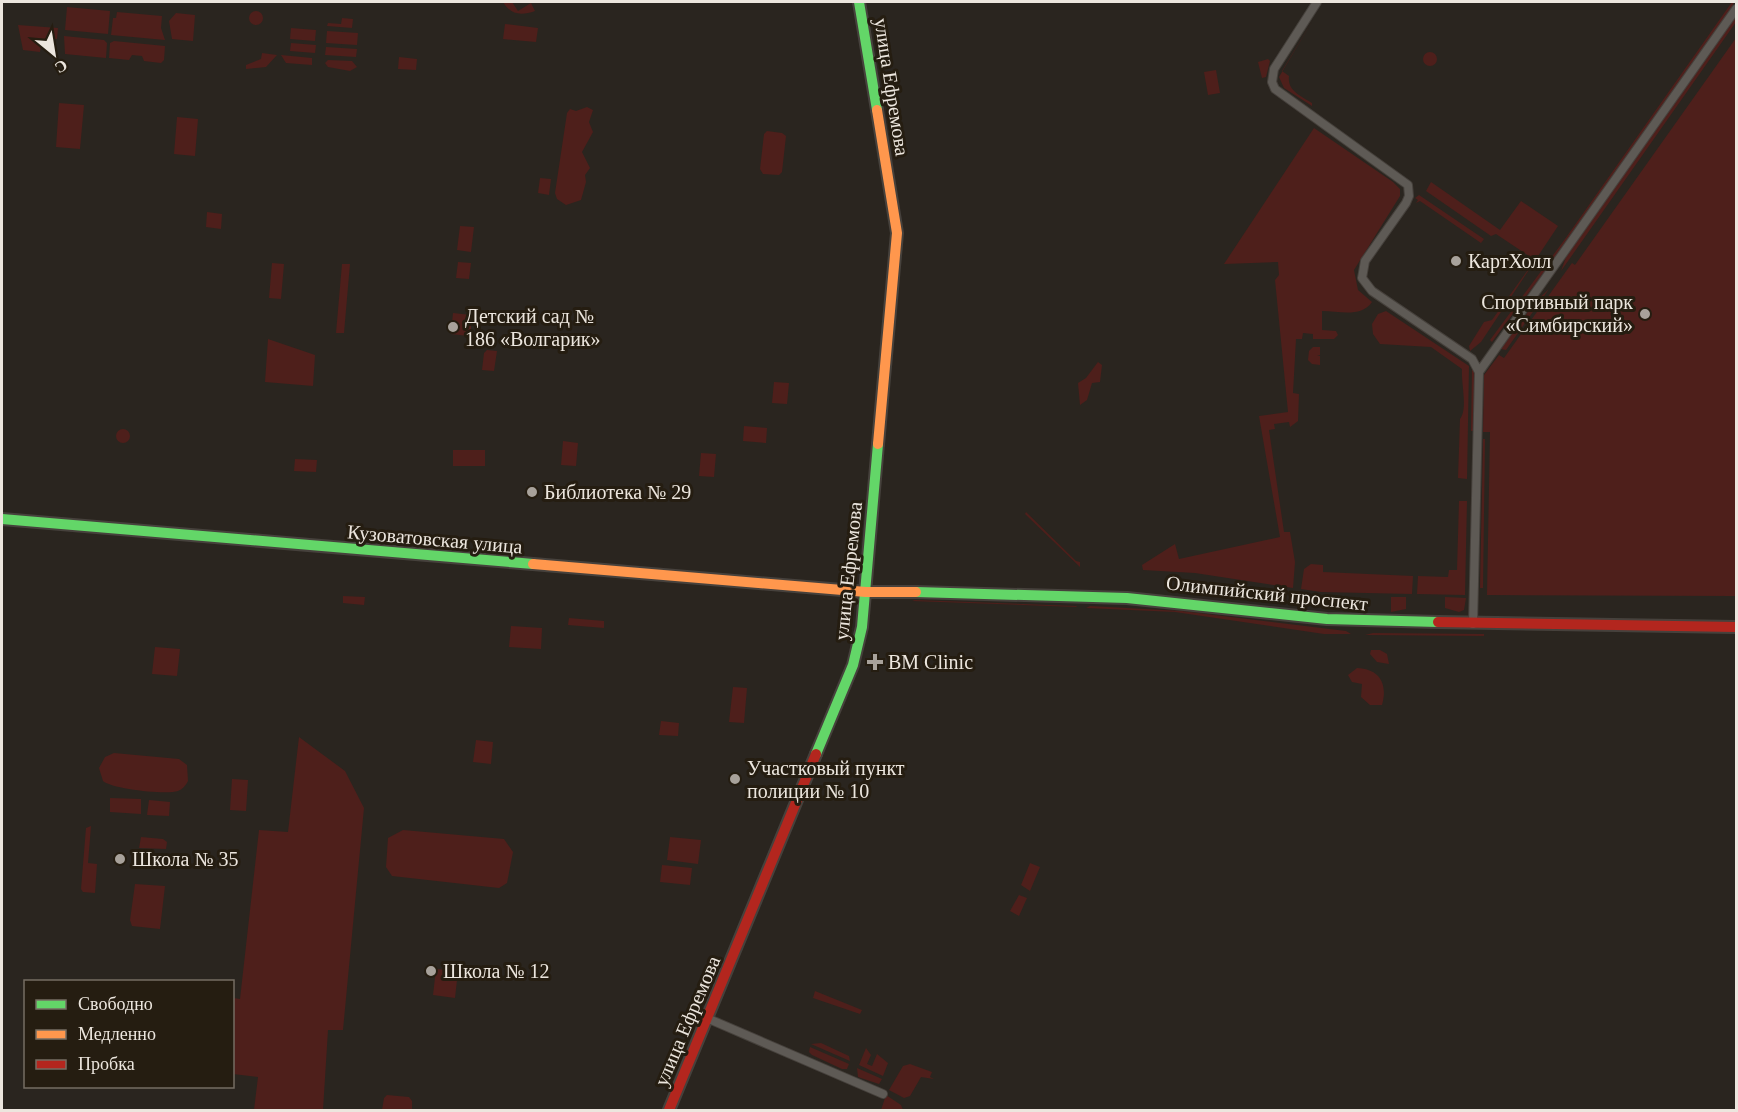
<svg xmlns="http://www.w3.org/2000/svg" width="1738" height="1112" font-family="'Times New Roman',serif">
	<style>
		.green { fill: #4e1f1b }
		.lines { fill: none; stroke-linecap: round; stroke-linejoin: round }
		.street-casing { stroke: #46413c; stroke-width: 10 }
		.fast-casing { stroke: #46413c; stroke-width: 14 }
		.slow-casing { stroke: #46413c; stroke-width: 14 }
		.jam-casing { stroke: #46413c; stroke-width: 14 }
		.street { stroke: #5e5a55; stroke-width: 8 }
		.fast { stroke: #63d668; stroke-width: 10 }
		.slow { stroke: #ff974d; stroke-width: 10 }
		.jam { stroke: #b3261e; stroke-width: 10 }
		.poi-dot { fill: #a8a29b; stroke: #251d11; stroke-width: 2 }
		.labels { text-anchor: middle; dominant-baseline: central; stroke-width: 6; stroke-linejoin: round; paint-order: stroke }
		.street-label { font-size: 20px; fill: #ece6de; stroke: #251d11 }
		.poi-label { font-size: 20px; fill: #ece6de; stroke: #251d11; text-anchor: start }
	</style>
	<rect width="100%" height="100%" fill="#2a251f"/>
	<!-- green -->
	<path class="green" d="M 503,2 L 512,2 L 518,11 L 531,3 L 535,11 C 521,16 511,15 503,2 Z
		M 1732,2 L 1734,2 L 1732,7 L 1568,240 L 1492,342 L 1490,340 L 1565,239 Z
		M 67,7 L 110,11 L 108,34 L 65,30 Z
		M249 18a7 7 0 1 1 14 0a7 7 0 1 1-14 0Z
		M 117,12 L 162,16 L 161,28 L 165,40 L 111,35 L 113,18 L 116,18 Z
		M 176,13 L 195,15 L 193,41 L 172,39 L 169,21 Z
		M 1736,15 L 1736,22 L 1561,271 L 1566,257 Z
		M 342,18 L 353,19 L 352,28 L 327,26 L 328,23 L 341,24 Z
		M 1313,20 L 1282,71 L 1289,76 C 1287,91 1301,96 1312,103 L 1312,106 L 1284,88 L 1279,77 Z
		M 505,24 L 538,28 L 536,42 L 503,39 Z
		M 18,25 L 58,28 L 57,39 L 47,39 L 46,45 L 41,45 L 40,52 L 23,50 Z
		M 291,28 L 316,30 L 315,41 L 290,39 Z
		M 327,31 L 358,33 L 357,45 L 326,43 Z
		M 64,36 L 104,40 L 107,43 L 106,58 L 65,54 Z
		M 1736,38 L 1736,596 L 1487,595 L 1490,432 L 1483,432 L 1484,375 L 1499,355 L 1504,358 L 1572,263 L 1575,265 Z
		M 114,41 L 165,46 L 164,60 L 161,63 L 144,61 L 142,56 L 132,55 L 129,60 L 109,58 L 110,43 Z
		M 291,43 L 316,45 L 315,53 L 290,51 Z
		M 326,47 L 357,49 L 356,57 L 325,55 Z
		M1423 59a7 7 0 1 1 14 0a7 7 0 1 1-14 0Z
		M 262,53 L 277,55 L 266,67 L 246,69 L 246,65 L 261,59 Z
		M 281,55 L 312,58 L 312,65 L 286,63 Z
		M 399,57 L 417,59 L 416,70 L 398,69 Z
		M 1268,59 L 1270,61 L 1266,77 L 1262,78 L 1258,62 Z
		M 328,60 L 352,61 L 357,67 L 350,71 L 328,67 L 325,63 Z
		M 1216,70 L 1220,93 L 1208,95 L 1204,72 Z
		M 59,103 L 84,105 L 80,149 L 56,147 Z
		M 587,107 L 593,110 L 589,122 L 593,132 L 582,152 L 590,168 L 585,175 L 586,182 L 581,200 L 566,205 L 557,199 L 555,193 L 567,113 L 570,109 L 576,111 Z
		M 177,117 L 198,119 L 195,156 L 174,154 Z
		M 1314,128 L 1393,182 L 1400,189 L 1400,196 L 1354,270 L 1358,290 L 1372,302 C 1361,318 1339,311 1322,311 L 1322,330 L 1336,331 L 1338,335 L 1334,339 L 1313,339 L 1313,334 L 1303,333 L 1302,339 L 1296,339 L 1293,393 L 1299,394 L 1298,421 L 1290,427 L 1289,422 L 1274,424 L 1275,429 L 1269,430 L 1284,532 L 1290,532 L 1295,562 L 1293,588 L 1195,573 L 1143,570 L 1142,565 L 1175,544 L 1179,559 L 1280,537 L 1259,416 L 1288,412 L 1275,280 L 1279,275 L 1278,262 L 1224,264 Z
		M 767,131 L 782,133 L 786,136 L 782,172 L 779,175 L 763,174 L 760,169 L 764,134 Z
		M 540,178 L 551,179 L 549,195 L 538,193 Z
		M 1431,182 L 1500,230 L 1521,201 L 1558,226 L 1481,342 L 1470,351 L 1469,346 L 1484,322 L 1492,320 L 1535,260 L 1496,234 L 1491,236 L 1426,191 Z
		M 1419,195 L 1484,239 L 1481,243 L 1420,201 L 1416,203 L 1418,200 L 1415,198 Z
		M 207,212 L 222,214 L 221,229 L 206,227 Z
		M 460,226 L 474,227 L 471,252 L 457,250 Z
		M 458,262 L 471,263 L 469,279 L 456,278 Z
		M 272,263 L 284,264 L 281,299 L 269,298 Z
		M 342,264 L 350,264 L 344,333 L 336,333 Z
		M 1549,289 L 1506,350 L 1501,349 L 1535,302 Z
		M 1386,311 L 1469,366 L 1467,479 L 1458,478 L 1460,419 C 1468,409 1461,384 1462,369 L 1431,347 L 1380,344 L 1373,334 L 1372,324 L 1378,314 Z
		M 453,313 L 471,315 L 471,332 L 468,336 L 451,334 Z
		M 268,339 L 315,355 L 313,386 L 265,382 Z
		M 1320,347 L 1320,355 L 1317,355 L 1320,356 L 1320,365 L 1312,364 L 1308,360 L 1309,351 L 1313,347 Z
		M 487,350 L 497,351 L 494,371 L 482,370 L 484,353 Z
		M 1098,362 L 1102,365 L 1100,382 L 1092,383 L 1087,400 L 1080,405 L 1078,383 L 1086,378 Z
		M 1472,368 L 1475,374 L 1474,431 L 1471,431 Z
		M 774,382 L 789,383 L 787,404 L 772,403 Z
		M 744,426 L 767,428 L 766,443 L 743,441 Z
		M116 436a7 7 0 1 1 14 0a7 7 0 1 1-14 0Z
		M 1483,439 L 1485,439 L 1483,588 L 1480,588 Z
		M 563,441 L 578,443 L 576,466 L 561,465 Z
		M 453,450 L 485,450 L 485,466 L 453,466 Z
		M 701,453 L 716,454 L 714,477 L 699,476 Z
		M 295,459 L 317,460 L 316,472 L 294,471 Z
		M 1459,501 L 1467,501 L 1465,595 L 1417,594 L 1418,576 L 1448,577 L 1449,570 L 1457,570 Z
		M 1026,512 L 1076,561 L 1080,562 L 1080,567 L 1025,514 Z
		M 1311,564 L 1323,565 L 1323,572 L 1413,576 L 1412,594 L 1321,592 L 1301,589 L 1304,569 Z
		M 343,596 L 365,597 L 364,605 L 343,603 Z
		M 1391,597 L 1406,597 L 1406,609 L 1391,612 Z
		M 1445,597 L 1466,598 L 1464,610 L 1459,612 L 1445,608 Z
		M 915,600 L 1076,606 L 1077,607 L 912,601 Z
		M 1090,606 L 1182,611 L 1346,631 L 1351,634 L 1324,634 L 1175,612 L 1086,608 Z
		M 569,618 L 604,621 L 604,628 L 568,625 Z
		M 511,626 L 542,628 L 541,649 L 509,647 Z
		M 1373,633 L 1484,634 L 1484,636 L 1365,635 Z
		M 155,647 L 180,649 L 177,676 L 152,674 Z
		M 1371,650 L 1380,650 L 1387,654 L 1389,664 L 1377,662 L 1370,654 Z
		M 1357,668 C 1380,669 1388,684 1382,705 L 1370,705 L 1361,697 L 1362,684 L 1352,682 L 1348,675 Z
		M 733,687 L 747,688 L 744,723 L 729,722 Z
		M 661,721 L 679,723 L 678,736 L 659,735 Z
		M 299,737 L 345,771 L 364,808 L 343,1030 L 328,1030 L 323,1110 L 254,1110 L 258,1077 L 233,1074 L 233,998 L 240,999 L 259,830 L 288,832 Z
		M 476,740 L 493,742 L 491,764 L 473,762 Z
		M 114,753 L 179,759 L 187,765 L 188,781 C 186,785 183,789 178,791 C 166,795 112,789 103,781 L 99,768 L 105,757 Z
		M 232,779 L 248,780 L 246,811 L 230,810 Z
		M 110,798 L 141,799 L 141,814 L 110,812 Z
		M 149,800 L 170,802 L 169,816 L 147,815 Z
		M 91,826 L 88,863 L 97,864 L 95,893 L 83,892 L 81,889 L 86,828 Z
		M 403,830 L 504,839 L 513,852 L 507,883 L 499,888 L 392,876 L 386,867 L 388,838 Z
		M 141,837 L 163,839 L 167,842 L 166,849 L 139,848 Z
		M 670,837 L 701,840 L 698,864 L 667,860 Z
		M 1030,863 L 1040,867 L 1030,891 L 1021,885 Z
		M 662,865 L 692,868 L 690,885 L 660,882 Z
		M 135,884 L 165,886 L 160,929 L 132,926 L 130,920 Z
		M 1019,895 L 1027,898 L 1019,916 L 1010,911 Z
		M 436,969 L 458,971 L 455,998 L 433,995 Z
		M 815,991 L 862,1010 L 860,1014 L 813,998 Z
		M 821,1043 L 849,1056 L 850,1061 L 811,1044 Z
		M 810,1047 L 849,1064 L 847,1069 L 842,1069 L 812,1055 L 809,1052 Z
		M 866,1048 L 871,1055 L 867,1064 L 872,1066 L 877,1054 L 888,1063 L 883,1076 L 859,1065 Z
		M 910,1064 L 932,1072 L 930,1077 L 934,1079 L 921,1077 L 910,1096 L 904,1098 L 889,1090 L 903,1066 Z
		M 857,1068 L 882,1079 L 879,1084 L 858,1077 Z
		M 387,1095 L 409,1097 L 412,1101 L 412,1110 L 382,1110 L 384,1098 Z
		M 886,1095 L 901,1105 L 903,1110 L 881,1110 Z"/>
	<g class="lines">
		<defs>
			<path id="street" d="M 1317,2 L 1274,69 L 1272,82 L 1275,89 L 1408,185 L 1409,196 L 1406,203 L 1365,261 L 1362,278 L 1372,291 L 1472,359 L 1479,372 L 1473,624
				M 1479,372 L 1736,9
				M 709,1019 L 883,1094"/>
			<path id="fast" d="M 859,2 L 877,110
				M 2,519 L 533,564
				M 916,592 L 1127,598 L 1327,619 L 1438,622
				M 816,754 L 853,665 L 862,627 L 878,444"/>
			<path id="slow" d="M 877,110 L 897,233 L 878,444
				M 533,564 L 866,592 L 916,592"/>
			<path id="jam" d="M 1438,622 L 1736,627
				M 669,1110 L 816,754"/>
		</defs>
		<!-- street casing -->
		<use href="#street" class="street-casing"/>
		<!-- fast casing -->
		<use href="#fast" class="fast-casing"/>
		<!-- slow casing -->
		<use href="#slow" class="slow-casing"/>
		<!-- jam casing -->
		<use href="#jam" class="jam-casing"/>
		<!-- street -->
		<use href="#street" class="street"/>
		<!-- fast -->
		<use href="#fast" class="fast"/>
		<!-- slow -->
		<use href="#slow" class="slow"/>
		<!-- jam -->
		<use href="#jam" class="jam"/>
	</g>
	<!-- markers -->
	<g class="poi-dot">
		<circle cx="1456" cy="261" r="6"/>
		<circle cx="1645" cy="314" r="6"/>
		<circle cx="453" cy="327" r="6"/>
		<circle cx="532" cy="492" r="6"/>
		<path d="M872 653h6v6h6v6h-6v6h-6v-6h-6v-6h6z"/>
		<circle cx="735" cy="779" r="6"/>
		<circle cx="120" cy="859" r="6"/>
		<circle cx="431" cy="971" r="6"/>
	</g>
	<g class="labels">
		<!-- street labels -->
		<g class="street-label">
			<text transform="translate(892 87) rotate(81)">улица Ефремова</text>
			<text transform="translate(435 539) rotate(5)">Кузоватовская улица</text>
			<text transform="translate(848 571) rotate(-84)">улица Ефремова</text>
			<text transform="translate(1267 593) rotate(6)">Олимпийский проспект</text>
			<text transform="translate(687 1021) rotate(-67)">улица Ефремова</text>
		</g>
		<!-- poi labels -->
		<g class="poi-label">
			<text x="1468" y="261">КартХолл</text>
			<text x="1633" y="302" text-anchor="end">Спортивный парк<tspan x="1633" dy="23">«Симбирский»</tspan></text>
			<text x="465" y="316">Детский сад №<tspan x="465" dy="23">186 «Волгарик»</tspan></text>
			<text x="544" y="492">Библиотека № 29</text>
			<text x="888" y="662">BM Clinic</text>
			<text x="747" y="768">Участковый пункт<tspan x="747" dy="23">полиции № 10</tspan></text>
			<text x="132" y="859">Школа № 35</text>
			<text x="443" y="971">Школа № 12</text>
		</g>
	</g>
	<!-- border -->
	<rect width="1738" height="1112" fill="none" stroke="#ece6de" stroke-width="6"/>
	<!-- legend -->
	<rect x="24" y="980" width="210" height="108" fill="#251d11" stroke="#756d63" stroke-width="1.5"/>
	<rect x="36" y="1000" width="30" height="9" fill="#63d668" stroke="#756d63" stroke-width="1.5"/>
	<text x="78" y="1010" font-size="18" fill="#ece6de">Свободно</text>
	<rect x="36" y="1030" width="30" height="9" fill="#ff974d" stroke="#756d63" stroke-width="1.5"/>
	<text x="78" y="1040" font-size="18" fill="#ece6de">Медленно</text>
	<rect x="36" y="1060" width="30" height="9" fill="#b3261e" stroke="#756d63" stroke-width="1.5"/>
	<text x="78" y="1070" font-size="18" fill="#ece6de">Пробка</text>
	<!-- north arrow -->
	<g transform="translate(54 54) rotate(150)" stroke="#251d11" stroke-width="4.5" paint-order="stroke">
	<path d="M0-4.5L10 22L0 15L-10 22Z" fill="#ece6de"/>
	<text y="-9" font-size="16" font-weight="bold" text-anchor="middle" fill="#ece6de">С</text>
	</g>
</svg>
